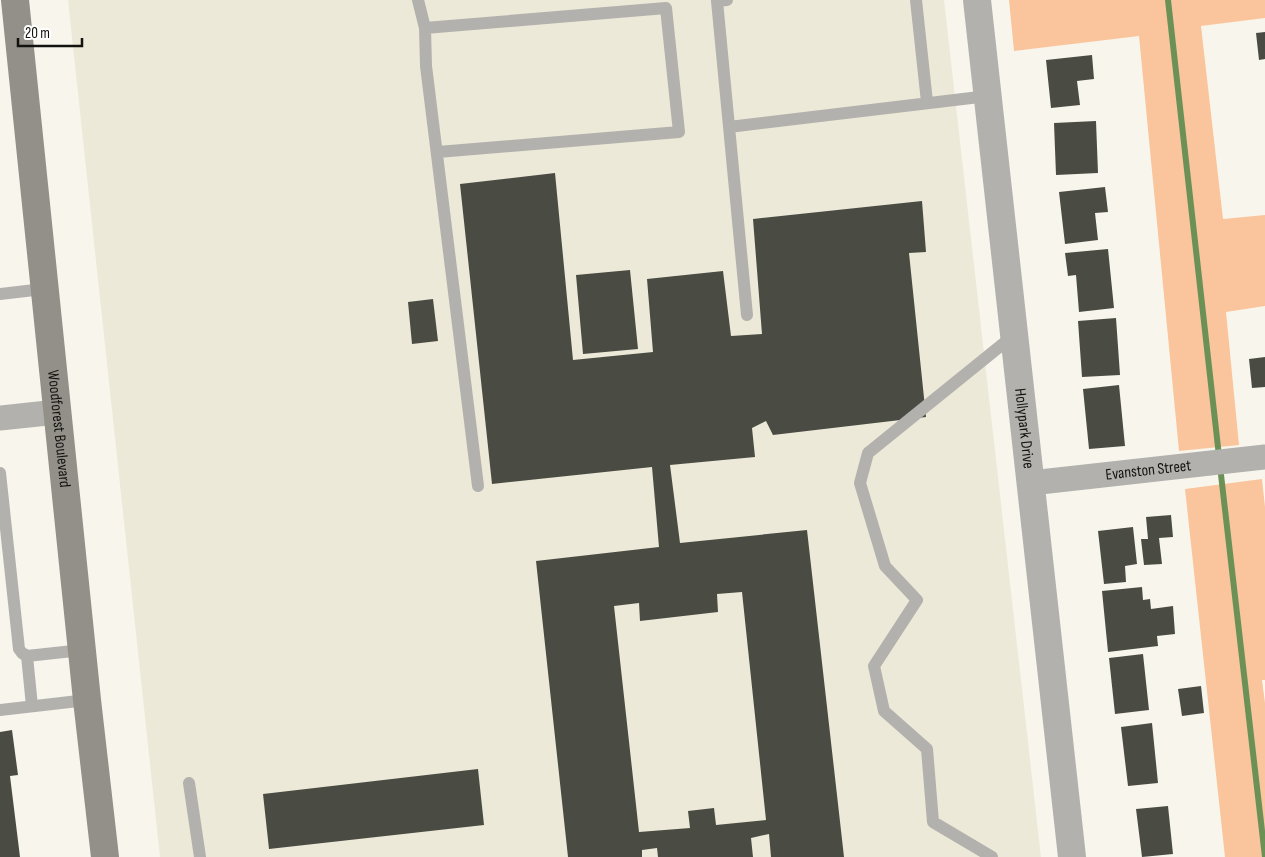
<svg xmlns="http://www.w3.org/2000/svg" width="1265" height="857" font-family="'Sofia Sans Condensed',sans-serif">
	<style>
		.built { fill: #ece9d8 }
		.green { fill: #fac59c }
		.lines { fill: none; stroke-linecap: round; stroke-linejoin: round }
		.stream { stroke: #6c9157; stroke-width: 6 }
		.building { fill: #4a4c44; fill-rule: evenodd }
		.service { stroke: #b3b1ad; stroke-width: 12 }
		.minor { stroke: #b3b1ad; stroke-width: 25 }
		.tertiary { stroke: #b3b1ad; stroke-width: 28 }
		.secondary { stroke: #93908a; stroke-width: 28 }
		.labels { text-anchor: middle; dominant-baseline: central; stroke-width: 5; stroke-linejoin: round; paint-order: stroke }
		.street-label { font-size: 16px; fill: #12120f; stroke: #fff }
	</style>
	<rect width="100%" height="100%" fill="#f8f6ec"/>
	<!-- built -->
	<path class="built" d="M 68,0 L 944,0 L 1041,857 L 160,857 Z"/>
	<!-- green -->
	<path class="green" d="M 1009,0 L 1265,0 L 1265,18 L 1201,26 L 1223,219 L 1265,215 L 1265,306 L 1226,312 L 1239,445 L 1179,451 L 1139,36 L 1014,51 Z
		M 1262,479 L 1265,507 L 1265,680 L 1262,680 L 1265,703 L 1265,857 L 1225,857 L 1185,489 Z"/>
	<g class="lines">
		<!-- stream -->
		<path class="stream" d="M 1168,0 L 1219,456
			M 1220,466 L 1265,857"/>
	</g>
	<!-- building -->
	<path class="building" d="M 1265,32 L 1265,59 L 1259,60 L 1256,33 Z
		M 1092,55 L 1094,79 L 1077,81 L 1080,105 L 1051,108 L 1046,60 Z
		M 1096,121 L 1098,173 L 1056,175 L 1054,123 Z
		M 555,173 L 573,360 L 653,352 L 647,279 L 723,271 L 731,336 L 762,334 L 753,219 L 922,201 L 926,252 L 909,253 L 926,417 L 773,435 L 766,421 L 752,428 L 755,457 L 670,465 L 680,543 L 807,530 L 844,857 L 771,857 L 769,834 L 751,838 L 753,857 L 658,857 L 657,848 L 642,850 L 642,857 L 568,857 L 536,561 L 659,547 L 652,467 L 492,484 L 460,184 ZM 742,592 L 766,820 L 716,825 L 714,808 L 688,811 L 690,828 L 639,832 L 614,606 L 639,603 L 640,621 L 718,612 L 717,594 Z
		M 1105,187 L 1108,212 L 1095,213 L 1098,240 L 1065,244 L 1059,192 Z
		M 1108,249 L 1114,308 L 1079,312 L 1076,275 L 1068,276 L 1065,253 Z
		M 630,270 L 638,349 L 583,354 L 576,275 Z
		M 433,299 L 438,341 L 412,344 L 408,302 Z
		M 1116,318 L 1120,375 L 1082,377 L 1078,321 Z
		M 1265,357 L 1265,387 L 1252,388 L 1249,359 Z
		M 1119,385 L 1125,446 L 1089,449 L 1083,389 Z
		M 1171,515 L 1173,537 L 1159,538 L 1162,564 L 1144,565 L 1141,539 L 1148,539 L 1146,517 Z
		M 1133,527 L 1137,564 L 1125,566 L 1126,582 L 1104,584 L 1098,531 Z
		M 1142,587 L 1143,600 L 1150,599 L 1151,609 L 1173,606 L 1175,634 L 1157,636 L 1158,646 L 1108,652 L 1102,591 Z
		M 1143,654 L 1149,710 L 1115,714 L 1109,658 Z
		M 1201,686 L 1204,713 L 1182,716 L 1178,689 Z
		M 1152,723 L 1158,783 L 1128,786 L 1121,727 Z
		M 12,730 L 18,775 L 10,776 L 20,857 L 0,857 L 0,732 Z
		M 478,769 L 484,825 L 269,849 L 263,794 Z
		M 1168,806 L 1173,854 L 1142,857 L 1136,809 Z"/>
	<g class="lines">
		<!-- service -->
		<path class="service" d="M 418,0 L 425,28 L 426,66 L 478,486
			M 727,0 L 717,1 L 747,315
			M 916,0 L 927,102
			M 425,28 L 666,8 L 679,132 L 438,152
			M 729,127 L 988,96
			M 0,294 L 43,289
			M 0,473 L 19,649 L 22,653 L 27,656 L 82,650
			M 27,656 L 32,706
			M 0,710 L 87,700
			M 189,783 L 200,857
			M 992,857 L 933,822 L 927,749 L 884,711 L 874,666 L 917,600 L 885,566 L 860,483 L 868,453 L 1014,335"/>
		<!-- minor -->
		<g class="minor">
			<path d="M 0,418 L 57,412"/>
			<path id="s1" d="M 1031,483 L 1265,457"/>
		</g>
		<!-- tertiary -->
		<path class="tertiary" id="s2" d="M 977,0 L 1072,857"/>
		<!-- secondary -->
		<path class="secondary" id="s3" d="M 15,0 L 87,700 L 105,857"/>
	</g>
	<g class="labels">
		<!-- street labels -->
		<g class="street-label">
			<text stroke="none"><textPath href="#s2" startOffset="431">Hollypark Drive</textPath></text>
			<text stroke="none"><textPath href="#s3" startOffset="431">Woodforest Boulevard</textPath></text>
			<text stroke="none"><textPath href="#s1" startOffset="118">Evanston Street</textPath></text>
		</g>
	</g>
	<!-- scale -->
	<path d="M18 38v8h64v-8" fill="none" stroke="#12120f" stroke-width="2.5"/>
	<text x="25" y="38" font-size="15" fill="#12120f" stroke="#ffffff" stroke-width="4" paint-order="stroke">20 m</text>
</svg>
